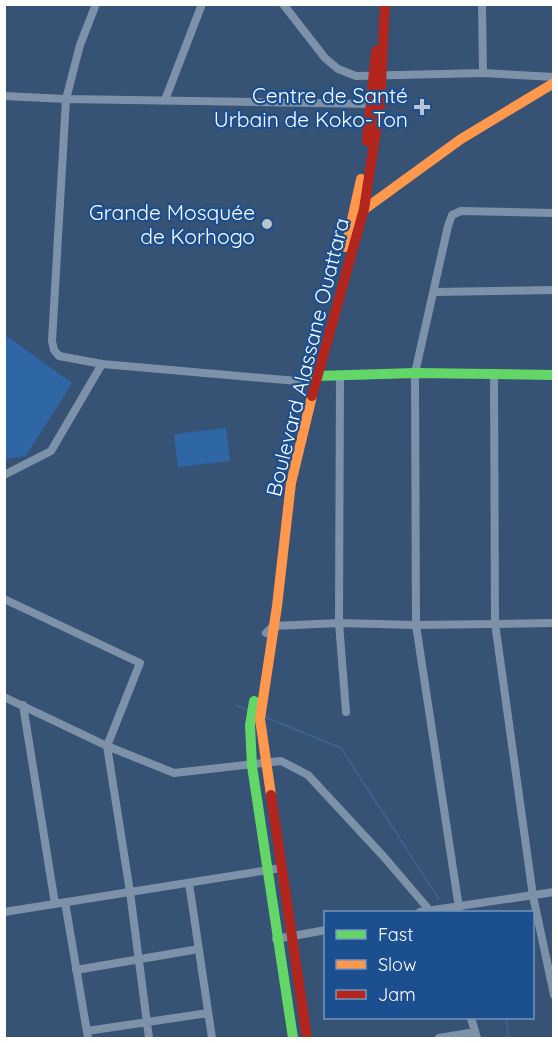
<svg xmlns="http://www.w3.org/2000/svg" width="558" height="1043" font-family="Quicksand,sans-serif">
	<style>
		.green { fill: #2f66a5 }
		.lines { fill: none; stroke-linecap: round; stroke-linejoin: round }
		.stream { stroke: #3b618d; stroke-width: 2 }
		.street { stroke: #7d92a8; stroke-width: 8 }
		.fast { stroke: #63d668; stroke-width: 10 }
		.slow { stroke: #ff974d; stroke-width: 10 }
		.jam { stroke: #b3261e; stroke-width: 10 }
		.poi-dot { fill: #b9c2ce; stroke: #1b4f8f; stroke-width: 2 }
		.labels { text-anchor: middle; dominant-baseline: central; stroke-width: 4.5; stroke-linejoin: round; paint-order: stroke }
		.poi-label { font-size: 21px; fill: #fff; stroke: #1b4f8f; text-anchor: end }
		.street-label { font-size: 21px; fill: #fff; stroke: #1b4f8f }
	</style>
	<rect width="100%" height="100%" fill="#365274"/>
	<!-- green -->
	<path class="green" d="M 5,335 L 72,383 L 26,456 L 5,459 Z
		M 226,428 L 230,461 L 178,467 L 174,434 Z"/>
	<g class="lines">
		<!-- stream -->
		<path class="stream" d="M 237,706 L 248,710
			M 265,717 L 341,748 L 439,899
			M 506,1018 L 509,1038"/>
		<!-- street -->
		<path class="street" d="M 96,4 L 80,45 L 66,99 L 52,341 L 54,350 L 59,356 L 102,364 L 309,382
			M 283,4 L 325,58 L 338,69 L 356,76 L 483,73 L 554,77
			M 482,4 L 483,73
			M 4,96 L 66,99 L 373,104
			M 165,100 L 202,4
			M 434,292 L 554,290
			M 494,374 L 495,623 L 533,896 L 554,995
			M 340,376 L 339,623 L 346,712
			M 4,475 L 51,451 L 102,364
			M 4,599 L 140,663 L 107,746 L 130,892 L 149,1038
			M 266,633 L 273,626 L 339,623 L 416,625 L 554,623
			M 4,697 L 107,746 L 174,773 L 281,761 L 308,775 L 384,857 L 431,912
			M 23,705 L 55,904
			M 189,883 L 212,1038
			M 65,902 L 88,1038
			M 459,908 L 416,625 L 415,373 L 448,226 L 452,215 L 461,211 L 554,213
			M 4,912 L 281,868
			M 420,912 L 554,892
			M 276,939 L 326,930
			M 76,970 L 199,949
			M 471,1018 L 477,1038
			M 87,1031 L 208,1013
			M 439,1038 L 475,1032"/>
		<!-- fast -->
		<path class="fast" d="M 309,382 L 317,376 L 415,373 L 554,375
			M 254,701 L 250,725 L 252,766 L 293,1038"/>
		<!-- slow -->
		<path class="slow" d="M 362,211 L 461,139 L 554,83
			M 346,247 L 361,179
			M 271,795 L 260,719 L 277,606 L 291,483 L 312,396"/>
		<!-- jam -->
		<path class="jam" d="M 367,141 L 376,51
			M 312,396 L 364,209 L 380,105 L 385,4
			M 271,795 L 307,1038"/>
	</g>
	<!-- markers -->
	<g class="poi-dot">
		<path d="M419 98h6v6h6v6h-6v6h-6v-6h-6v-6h6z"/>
		<circle cx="267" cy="224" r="6"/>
	</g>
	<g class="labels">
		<!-- poi labels -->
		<g class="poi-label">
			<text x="408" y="95">Centre de Santé<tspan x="408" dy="24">Urbain de Koko-Ton</tspan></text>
			<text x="255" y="212">Grande Mosquée<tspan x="255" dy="24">de Korhogo</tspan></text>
		</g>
		<!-- street labels -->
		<g class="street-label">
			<text transform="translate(307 357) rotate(-76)">Boulevard Alassane Ouattara</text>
		</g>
	</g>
	<!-- border -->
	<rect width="558" height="1043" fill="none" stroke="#ffffff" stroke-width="12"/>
	<!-- legend -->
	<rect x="324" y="911" width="210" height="108" fill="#1b4f8f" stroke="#7695bc" stroke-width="1.5"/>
	<rect x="336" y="930" width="30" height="9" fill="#63d668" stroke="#7695bc" stroke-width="1.5"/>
	<text x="378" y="941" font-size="18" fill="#ffffff">Fast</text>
	<rect x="336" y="960" width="30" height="9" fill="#ff974d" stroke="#7695bc" stroke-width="1.5"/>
	<text x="378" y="971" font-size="18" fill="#ffffff">Slow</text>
	<rect x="336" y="990" width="30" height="9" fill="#b3261e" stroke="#7695bc" stroke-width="1.5"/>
	<text x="378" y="1001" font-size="18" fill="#ffffff">Jam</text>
</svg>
